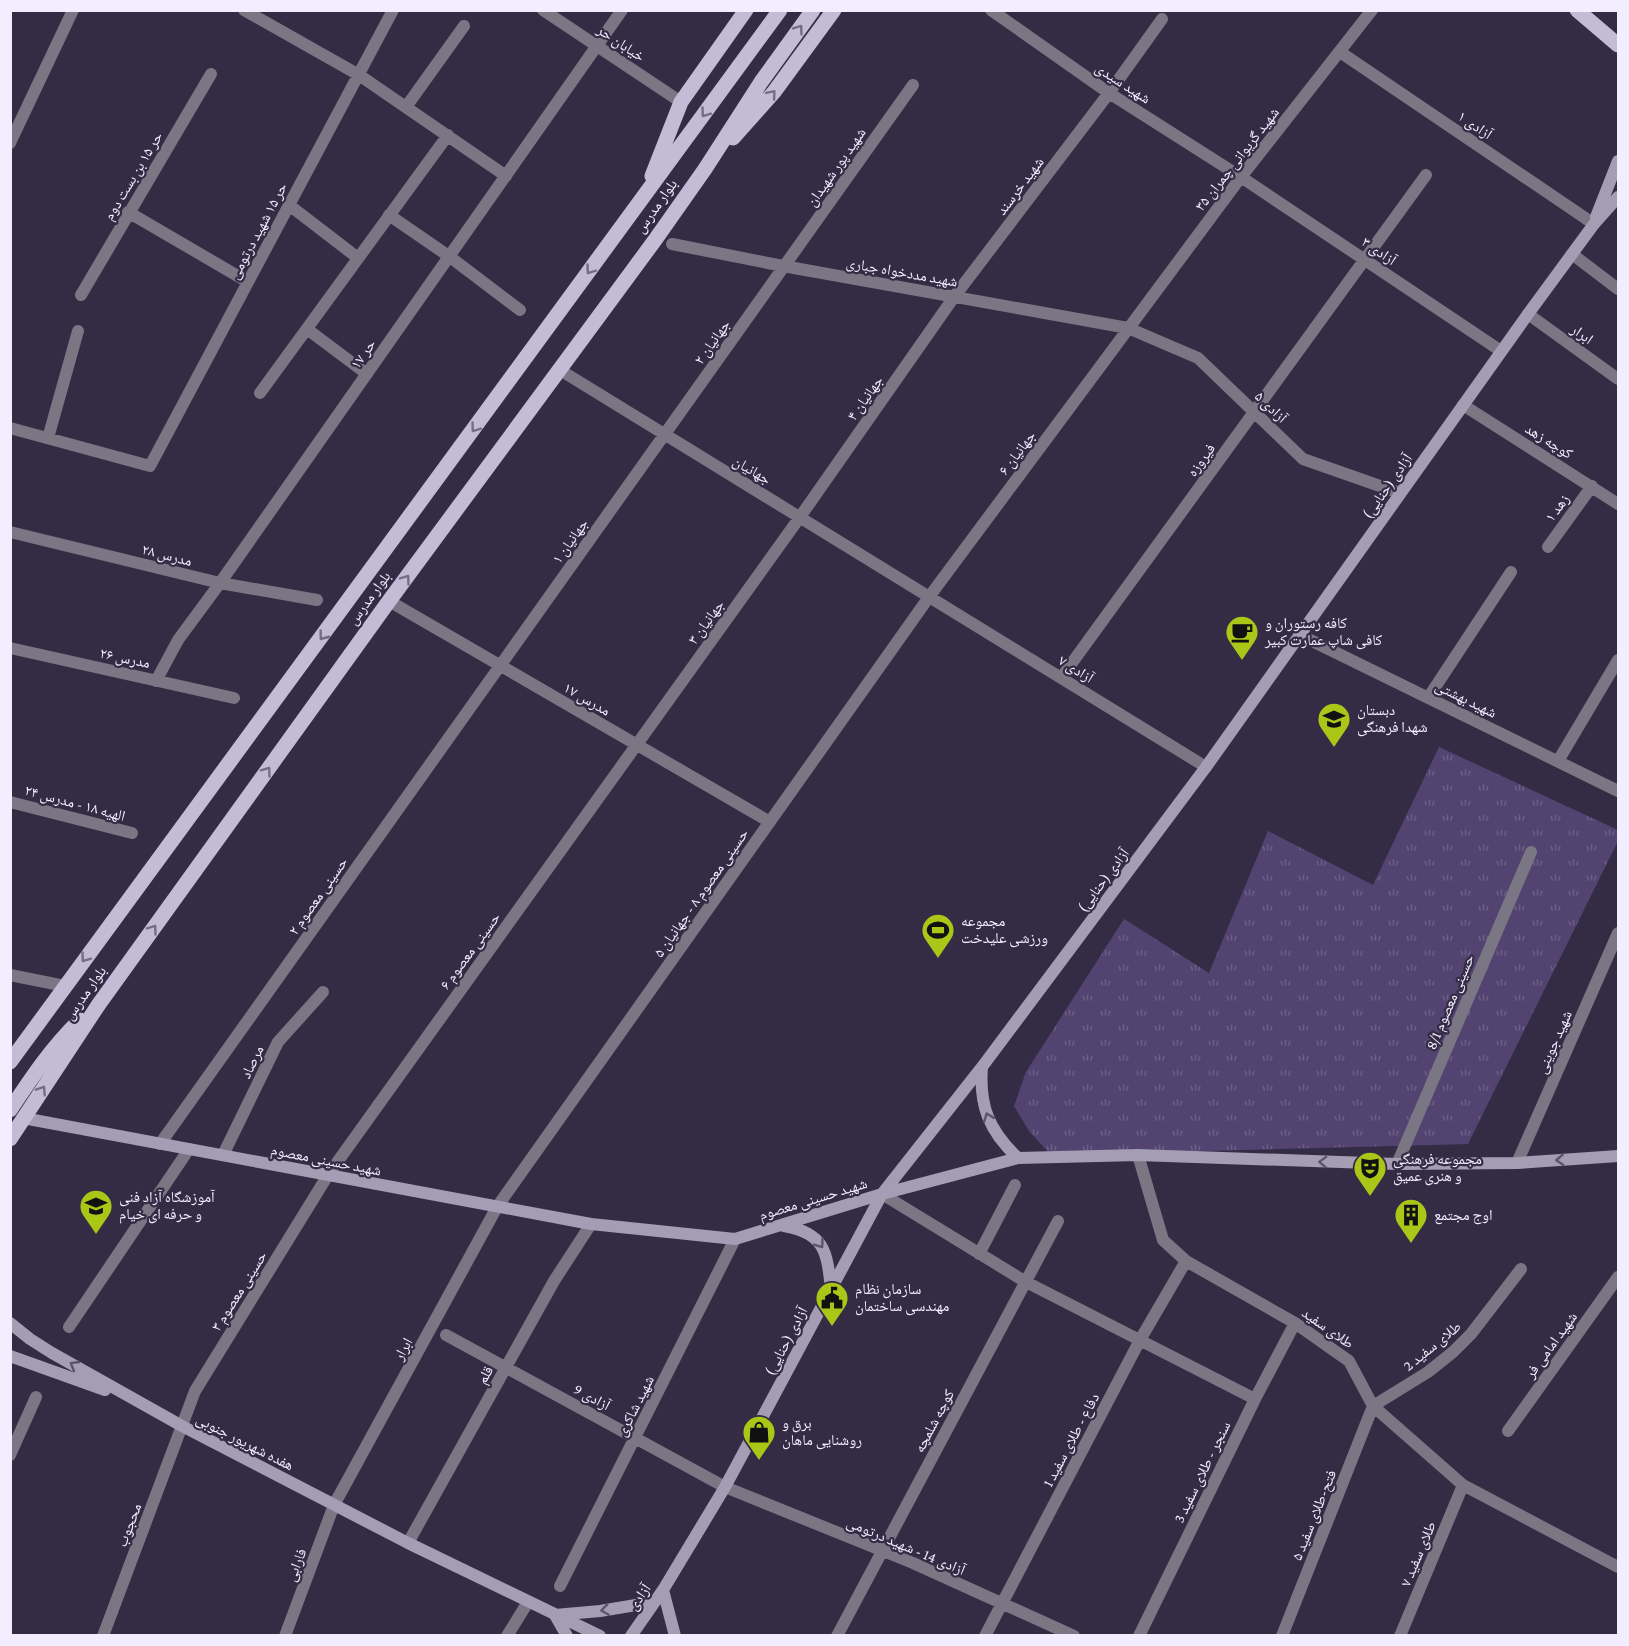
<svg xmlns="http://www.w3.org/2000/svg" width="1629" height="1646" font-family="'Crimson Pro','Noto Naskh Arabic',serif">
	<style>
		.grass { fill: url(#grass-tufts) }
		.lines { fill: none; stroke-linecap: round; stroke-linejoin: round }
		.minor { stroke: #7a7684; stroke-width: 12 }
		.tertiary { stroke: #7a7684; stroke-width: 12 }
		.secondary { stroke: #a49db3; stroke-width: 12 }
		.primary { stroke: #c4bbd7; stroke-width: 15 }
		.oneway { stroke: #756c87 }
		.oneway2 { stroke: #5b546c }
		.labels { text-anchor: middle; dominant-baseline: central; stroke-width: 4.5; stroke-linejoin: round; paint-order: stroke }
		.street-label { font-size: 15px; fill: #f3eeff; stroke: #342c45 }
		.poi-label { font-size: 15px; fill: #f3eeff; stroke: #342c45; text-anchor: start }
	</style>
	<defs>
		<pattern id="grass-tufts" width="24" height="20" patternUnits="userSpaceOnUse" patternTransform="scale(1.5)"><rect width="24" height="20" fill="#534371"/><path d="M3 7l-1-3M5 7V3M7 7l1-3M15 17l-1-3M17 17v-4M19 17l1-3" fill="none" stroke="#6c5e86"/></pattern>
	</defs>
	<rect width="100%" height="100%" fill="#342c45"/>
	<!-- grass -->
	<path class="grass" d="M 1439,747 L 1618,830 L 1618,841 L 1468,1144 L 1051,1155 L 1029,1131 L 1014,1106 L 1026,1072 L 1124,919 L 1209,973 L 1268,831 L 1373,885 Z"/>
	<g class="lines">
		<!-- minor -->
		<path class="minor" d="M 244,10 L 359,75 L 506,176
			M 991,10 L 1109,93 L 1241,177 L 1501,351
			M 1340,52 L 1594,224
			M 406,107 L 464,26
			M 10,143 L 73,10
			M 289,205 L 358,258
			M 128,212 L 248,282
			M 389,215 L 450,257 L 520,310
			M 672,244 L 783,266 L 1128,328 L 1198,358 L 1303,459 L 1400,493
			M 1572,254 L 1618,289
			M 81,295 L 211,74
			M 1528,314 L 1618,379
			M 307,329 L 367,374
			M 560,370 L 1206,767
			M 260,393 L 448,135
			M 1463,405 L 1618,504
			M 10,428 L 150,466 L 393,10
			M 48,438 L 78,331
			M 10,532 L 220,583 L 317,600
			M 1548,547 L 1592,486
			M 389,601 L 770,822
			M 1300,635 L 1618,791
			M 10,648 L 234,698
			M 1061,678 L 1426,175
			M 156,681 L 178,640 L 220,583 L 622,10
			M 1428,698 L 1511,572
			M 1558,761 L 1618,660
			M 10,802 L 132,833
			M 10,975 L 65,986
			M 160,1144 L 913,85
			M 223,1155 L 278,1042 L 323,992
			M 1138,1155 L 1163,1240 L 1186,1261 L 1295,1323 L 1349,1361 L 1373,1406 L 1463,1485 L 1618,1567
			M 1517,1163 L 1618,933
			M 1397,1164 L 1531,852
			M 882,1194 L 1026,1282 L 1255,1399
			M 497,1207 L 929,597 L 1241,177 L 1372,10
			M 979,1254 L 1015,1185
			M 69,1327 L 189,1149
			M 446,1335 L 725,1487 L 913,1563 L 1074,1636
			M 1508,1431 L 1618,1277
			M 10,1455 L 36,1397
			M 408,1543 L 554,1281 L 591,1224
			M 560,1586 L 735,1239
			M 103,1636 L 195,1391 L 328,1175 L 800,517 L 954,297 L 1109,93 L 1162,19
			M 507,1636 L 528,1602
			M 837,1636 L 1058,1221
			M 985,1636 L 1140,1340 L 1186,1261
			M 1139,1636 L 1255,1399 L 1295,1323
			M 1282,1636 L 1373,1406 L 1428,1372 L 1453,1352 L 1471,1334 L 1521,1269
			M 1400,1636 L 1463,1485"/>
		<!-- tertiary -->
		<path class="tertiary" d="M 543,10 L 681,102
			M 285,1636 L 334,1505 L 497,1207"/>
		<!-- secondary -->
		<path class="secondary" d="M 1596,217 L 1618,161
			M 982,1067 C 979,1106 989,1131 1018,1158
			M 23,1118 L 591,1224 L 735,1239 L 882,1194 L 1018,1158 L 1138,1155 L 1397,1164 L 1517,1163 L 1618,1156
			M 784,1226 C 825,1233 827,1252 831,1289
			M 10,1323 L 30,1339 L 52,1353 L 182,1426 L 408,1543 L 600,1636
			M 10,1356 L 105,1390
			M 663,1590 L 675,1636
			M 567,1636 L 555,1615 L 600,1611 L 654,1602
			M 631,1636 L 663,1590 L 725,1487 L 882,1194 L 982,1067 L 1206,767 L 1528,314 L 1594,224 L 1618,197"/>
		<!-- primary -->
		<path class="primary" d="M 1577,10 L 1618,45
			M 733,138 L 774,92 L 834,10
			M 652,176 L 681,102 L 746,10
			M 10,1062 L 780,10
			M 10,1110 C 32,1077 52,1047 80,1020
			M 10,1139 L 99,1004 L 389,601 L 655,240 L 705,169 L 761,82 L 813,10"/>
	</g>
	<!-- one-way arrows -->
	<defs><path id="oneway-chevron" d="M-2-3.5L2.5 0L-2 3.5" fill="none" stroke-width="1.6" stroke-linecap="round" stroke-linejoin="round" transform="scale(1.5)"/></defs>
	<g class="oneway">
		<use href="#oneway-chevron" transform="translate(799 29) rotate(-54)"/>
		<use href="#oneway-chevron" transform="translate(772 94) rotate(-50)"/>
		<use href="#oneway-chevron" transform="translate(705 113) rotate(126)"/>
		<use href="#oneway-chevron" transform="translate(590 270) rotate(126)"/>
		<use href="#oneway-chevron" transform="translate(475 428) rotate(126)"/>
		<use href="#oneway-chevron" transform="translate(406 579) rotate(-54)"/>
		<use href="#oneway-chevron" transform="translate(323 636) rotate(127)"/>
		<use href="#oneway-chevron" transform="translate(267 771) rotate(-54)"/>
		<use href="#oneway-chevron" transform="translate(153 929) rotate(-54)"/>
		<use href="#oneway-chevron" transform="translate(85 958) rotate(126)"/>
		<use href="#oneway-chevron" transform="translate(42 1090) rotate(-57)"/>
	</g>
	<g class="oneway2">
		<use href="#oneway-chevron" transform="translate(988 1117) rotate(-111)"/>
		<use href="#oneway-chevron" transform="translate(1560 1160) rotate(176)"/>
		<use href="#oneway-chevron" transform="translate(1323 1162) rotate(-178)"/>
		<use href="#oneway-chevron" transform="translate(820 1244) rotate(55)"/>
		<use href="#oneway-chevron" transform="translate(74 1365) rotate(-150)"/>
		<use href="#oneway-chevron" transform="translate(605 1610) rotate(172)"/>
	</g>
	<!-- icons -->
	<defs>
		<symbol id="cafe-pin" viewBox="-11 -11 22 30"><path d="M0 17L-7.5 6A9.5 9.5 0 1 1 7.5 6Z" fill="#aac717" stroke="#342c45"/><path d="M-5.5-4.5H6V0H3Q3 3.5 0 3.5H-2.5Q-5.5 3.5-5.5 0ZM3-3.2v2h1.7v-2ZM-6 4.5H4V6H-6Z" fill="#111"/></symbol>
		<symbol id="school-pin" viewBox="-11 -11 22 30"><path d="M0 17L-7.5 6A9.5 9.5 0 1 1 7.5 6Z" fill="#aac717" stroke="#342c45"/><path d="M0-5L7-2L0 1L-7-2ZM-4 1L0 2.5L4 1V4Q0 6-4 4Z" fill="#111"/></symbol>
		<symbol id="stadium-pin" viewBox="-11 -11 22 30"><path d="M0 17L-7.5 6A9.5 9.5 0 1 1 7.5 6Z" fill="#aac717" stroke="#342c45"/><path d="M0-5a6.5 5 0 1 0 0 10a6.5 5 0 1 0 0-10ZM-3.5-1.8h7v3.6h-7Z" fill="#111"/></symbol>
		<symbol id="theatre-pin" viewBox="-11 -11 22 30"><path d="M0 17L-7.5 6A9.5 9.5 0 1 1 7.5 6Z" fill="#aac717" stroke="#342c45"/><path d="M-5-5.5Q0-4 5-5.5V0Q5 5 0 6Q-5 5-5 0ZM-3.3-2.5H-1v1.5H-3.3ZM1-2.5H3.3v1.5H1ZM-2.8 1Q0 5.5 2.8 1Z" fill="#111"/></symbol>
		<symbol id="building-pin" viewBox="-11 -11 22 30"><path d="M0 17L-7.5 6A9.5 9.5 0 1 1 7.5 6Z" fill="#aac717" stroke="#342c45"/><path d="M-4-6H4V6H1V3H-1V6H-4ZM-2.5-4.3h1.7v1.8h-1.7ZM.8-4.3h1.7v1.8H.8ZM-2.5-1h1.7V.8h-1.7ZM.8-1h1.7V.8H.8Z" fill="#111"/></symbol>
		<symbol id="civic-pin" viewBox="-11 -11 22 30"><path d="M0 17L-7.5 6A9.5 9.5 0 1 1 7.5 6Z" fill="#aac717" stroke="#342c45"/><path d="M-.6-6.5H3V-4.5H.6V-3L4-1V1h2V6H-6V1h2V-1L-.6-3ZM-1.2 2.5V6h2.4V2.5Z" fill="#111"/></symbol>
		<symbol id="shop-pin" viewBox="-11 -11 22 30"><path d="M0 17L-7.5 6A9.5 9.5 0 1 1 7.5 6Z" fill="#aac717" stroke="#342c45"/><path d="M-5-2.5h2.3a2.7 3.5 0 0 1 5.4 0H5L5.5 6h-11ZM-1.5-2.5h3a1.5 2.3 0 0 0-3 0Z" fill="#111"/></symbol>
	</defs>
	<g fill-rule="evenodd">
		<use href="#cafe-pin" x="1223" y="613" width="38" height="52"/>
		<use href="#school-pin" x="1315" y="700" width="38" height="52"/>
		<use href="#stadium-pin" x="919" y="911" width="38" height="52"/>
		<use href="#theatre-pin" x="1351" y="1149" width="38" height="52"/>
		<use href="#school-pin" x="77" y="1187" width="38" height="52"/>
		<use href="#building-pin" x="1392" y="1196" width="38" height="52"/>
		<use href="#civic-pin" x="813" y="1279" width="38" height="52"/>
		<use href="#shop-pin" x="740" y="1413" width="38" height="52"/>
	</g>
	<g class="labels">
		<!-- street labels -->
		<g class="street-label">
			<text transform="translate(621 43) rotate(34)">خیابان حر</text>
			<text transform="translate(1123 83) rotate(33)">شهید سیدی</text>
			<text transform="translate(1475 125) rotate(34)">آزادی ۱</text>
			<text transform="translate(1237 159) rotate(-52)">شهید گریوانی چمران ۳۵</text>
			<text transform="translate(836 167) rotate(-55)">شهید پور شهیدان</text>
			<text transform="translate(133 176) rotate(-59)">حر ۱۵ بن بست دوم</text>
			<text transform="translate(1020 186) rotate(-53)">شهید خرسند</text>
			<text transform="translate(656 206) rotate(-55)">بلوار مدرس</text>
			<text transform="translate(258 231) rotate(-62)">حر ۱۵ شهید درتومی</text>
			<text transform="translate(1379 251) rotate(34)">آزادی ۳</text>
			<text transform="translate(902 272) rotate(10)">شهید مددخواه جباری</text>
			<text transform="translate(1582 334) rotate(35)">ابرار</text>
			<text transform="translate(712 342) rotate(-55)">جهانیان ۲</text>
			<text transform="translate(363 354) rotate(-55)">حر ۱۷</text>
			<text transform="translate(865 398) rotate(-55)">جهانیان ۴</text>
			<text transform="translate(1271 407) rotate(44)">آزادی ۵</text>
			<text transform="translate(1549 441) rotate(32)">کوچه زهد</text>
			<text transform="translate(1017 453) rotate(-53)">جهانیان ۶</text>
			<text transform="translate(1201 460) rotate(-54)">فیروزه</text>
			<text transform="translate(752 470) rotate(31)">جهانیان</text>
			<text transform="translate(1387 486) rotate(-55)">آزادی (حنایی)</text>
			<text transform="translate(1557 508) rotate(-54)">زهد ۱</text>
			<text transform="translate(570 541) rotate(-55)">جهانیان ۱</text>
			<text transform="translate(167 555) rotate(14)">مدرس ۲۸</text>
			<text transform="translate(369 598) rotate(-54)">بلوار مدرس</text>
			<text transform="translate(706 622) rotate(-54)">جهانیان ۳</text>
			<text transform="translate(125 658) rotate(12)">مدرس ۲۶</text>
			<text transform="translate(1076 669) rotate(32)">آزادی ۷</text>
			<text transform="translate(587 699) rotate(30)">مدرس ۱۷</text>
			<text transform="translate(1466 699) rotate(26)">شهید بهشتی</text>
			<text transform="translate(75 803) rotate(15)">الهیه ۱۸ - مدرس ۲۴</text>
			<text transform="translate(1103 880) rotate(-53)">آزادی (حنایی)</text>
			<text transform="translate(701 893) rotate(-55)">حسینی معصوم ۸ - جهانیان ۵</text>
			<text transform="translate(318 896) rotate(-55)">حسینی معصوم ۲</text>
			<text transform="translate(470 951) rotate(-54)">حسینی معصوم ۶</text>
			<text transform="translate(85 993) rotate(-55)">بلوار مدرس</text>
			<text transform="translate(1450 1002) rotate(-67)">حسینی معصوم 8/1</text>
			<text transform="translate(1554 1042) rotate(-66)">شهید جوینی</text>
			<text transform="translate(252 1062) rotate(-64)">مرصاد</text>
			<text transform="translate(326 1160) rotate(11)">شهید حسینی معصوم</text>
			<text transform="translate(813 1199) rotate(-17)">شهید حسینی معصوم</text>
			<text transform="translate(239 1291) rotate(-58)">حسینی معصوم ۳</text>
			<text transform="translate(1328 1328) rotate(35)">طلای سفید</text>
			<text transform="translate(786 1341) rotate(-62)">آزادی (حنایی)</text>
			<text transform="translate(1551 1345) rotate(-54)">شهید امامی فر</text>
			<text transform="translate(1432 1346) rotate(-39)">طلای سفید 2</text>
			<text transform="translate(403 1349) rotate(-61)">ابرار</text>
			<text transform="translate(485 1375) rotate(-61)">قلم</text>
			<text transform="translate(592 1397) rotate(29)">آزادی 9</text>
			<text transform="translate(635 1406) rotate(-63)">شهید شاکری</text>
			<text transform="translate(934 1421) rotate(-62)">کوچه شلمچه</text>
			<text transform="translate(1071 1440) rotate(-62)">دفاع - طلای سفید 1</text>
			<text transform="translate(245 1442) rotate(27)">هفده شهریور جنوبی</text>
			<text transform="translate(1202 1472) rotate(-64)">سنجر - طلای سفید 3</text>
			<text transform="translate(1314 1515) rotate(-68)">فتح-طلای سفید ۵</text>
			<text transform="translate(129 1525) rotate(-69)">محجوب</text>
			<text transform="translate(906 1546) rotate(23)">آزادی 14 - شهید درتومی</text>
			<text transform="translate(1418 1554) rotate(-67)">طلای سفید ۷</text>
			<text transform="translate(296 1565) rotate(-69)">فارابی</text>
			<text transform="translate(639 1597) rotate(-55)">آزادی</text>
		</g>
		<!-- poi labels -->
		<g class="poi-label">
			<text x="1265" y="623">کافه رستوران و<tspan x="1265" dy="17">کافی شاپ عمارت کبیر</tspan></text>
			<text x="1357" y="710">دبستان<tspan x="1357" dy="17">شهدا فرهنگی</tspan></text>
			<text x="961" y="921">مجموعه<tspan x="961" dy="17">ورزشی علیدخت</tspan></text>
			<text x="1393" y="1159">مجموعه فرهنگی<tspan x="1393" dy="17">و هنری عمیق</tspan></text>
			<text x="119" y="1197">آموزشگاه آزاد فنی<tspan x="119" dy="17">و حرفه ای خیام</tspan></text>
			<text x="1434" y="1215">اوج مجتمع</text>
			<text x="855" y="1289">سازمان نظام<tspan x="855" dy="17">مهندسی ساختمان</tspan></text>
			<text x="782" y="1423">برق و<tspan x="782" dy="17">روشنایی ماهان</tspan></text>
		</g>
	</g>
	<!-- border -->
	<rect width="1629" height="1646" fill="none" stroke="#f3eeff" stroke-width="24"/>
</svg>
